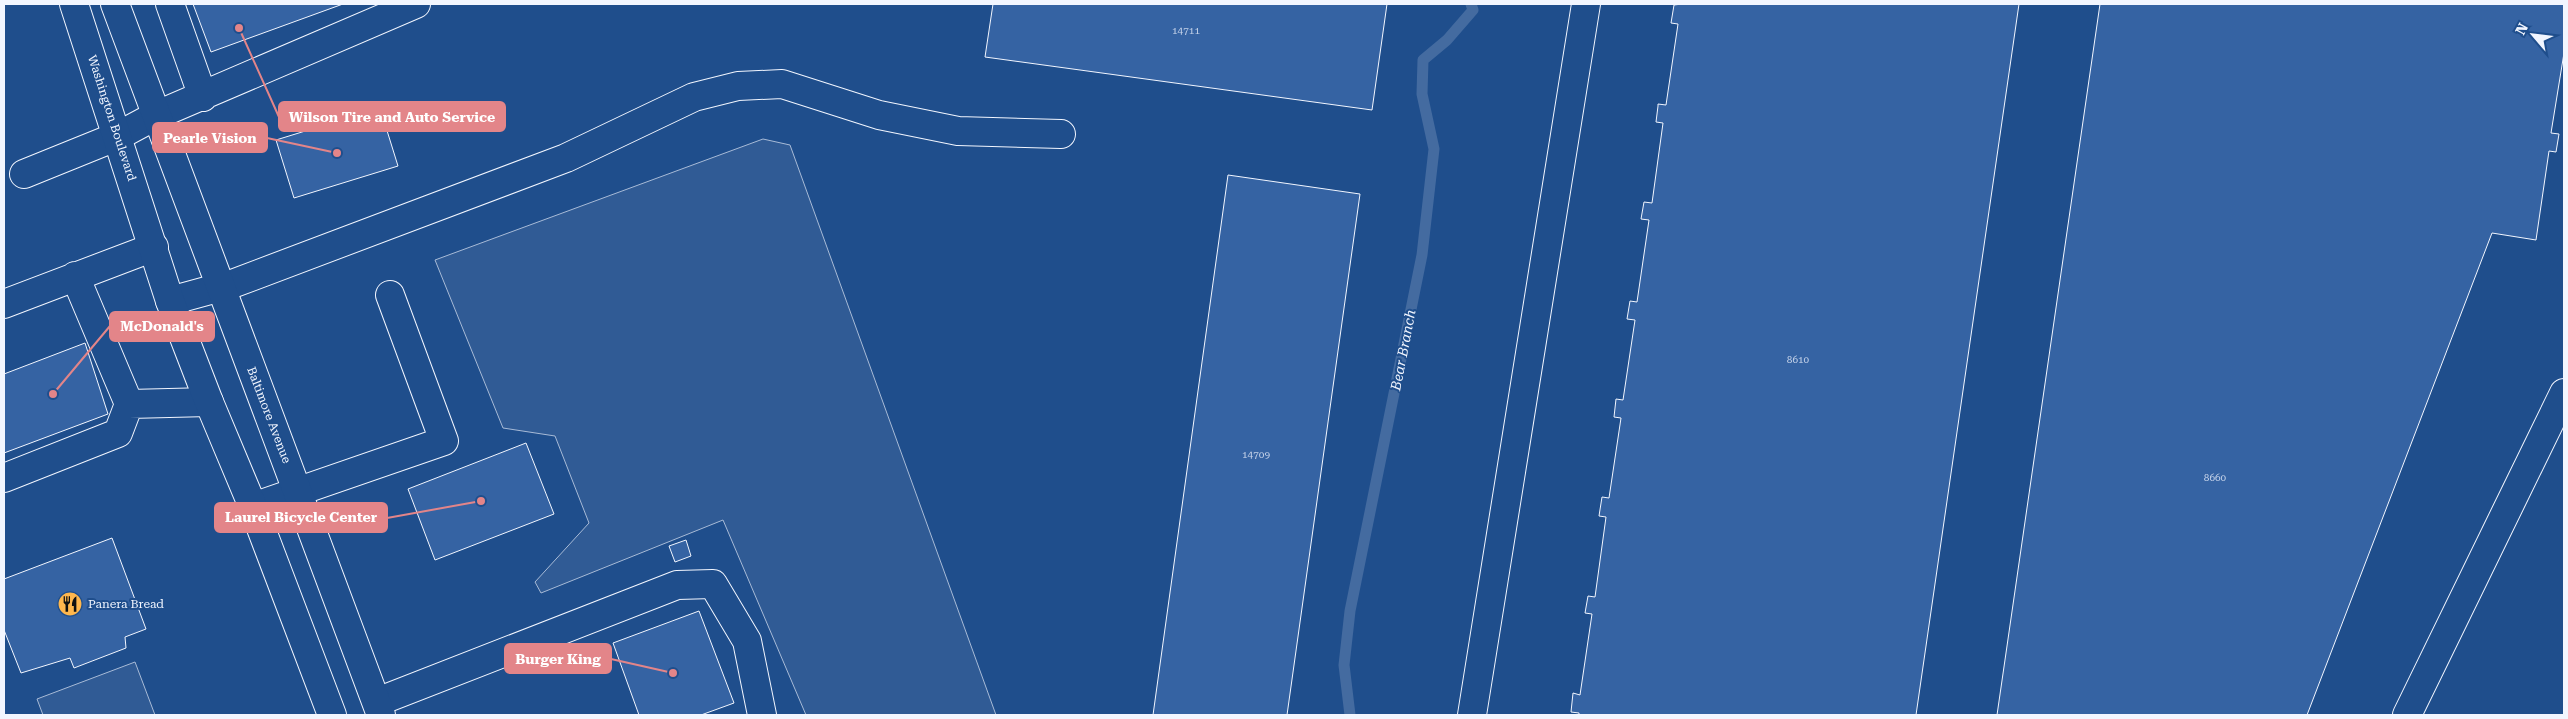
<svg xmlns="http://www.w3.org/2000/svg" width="2568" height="719" font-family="'Roboto Serif',serif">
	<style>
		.built { fill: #305b95; stroke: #a8bbd7 }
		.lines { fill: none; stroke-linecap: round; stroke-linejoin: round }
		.stream { stroke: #446ba0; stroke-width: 11 }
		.building { fill: #3563a3; stroke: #f2f6ff }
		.minor-casing { stroke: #f2f6ff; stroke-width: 30 }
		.major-casing { stroke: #f2f6ff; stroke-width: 30 }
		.minor { stroke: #1f4e8c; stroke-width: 28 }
		.major { stroke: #1f4e8c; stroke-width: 28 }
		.labels { text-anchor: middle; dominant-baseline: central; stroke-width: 4; stroke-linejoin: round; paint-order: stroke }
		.number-label { font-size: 10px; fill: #c3d1e8 }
		.street-label { font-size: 12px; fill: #f2f6ff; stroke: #1f4e8c }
		.poi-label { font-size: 12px; fill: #f2f6ff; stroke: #1f4e8c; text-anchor: start }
		.water-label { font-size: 14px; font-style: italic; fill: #f2f6ff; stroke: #1f4e8c }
		.leader { fill: none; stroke: #e38589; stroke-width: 2 }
		.callout-dot { fill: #e38589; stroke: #1f4e8c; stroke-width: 2 }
		.callout { fill: #e38589; stroke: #e38589; stroke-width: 2 }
		.callout-label { font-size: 14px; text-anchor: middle; font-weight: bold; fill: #fff }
	</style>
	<rect width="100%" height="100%" fill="#1f4e8c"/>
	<!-- built -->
	<path class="built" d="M 763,139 L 790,145 L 996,715 L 806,715 L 723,520 L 541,593 L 535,582 L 589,523 L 555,436 L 503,428 L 435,260 Z
		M 135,662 L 155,715 L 43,715 L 37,699 Z"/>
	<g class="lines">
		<!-- stream -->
		<path class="stream" d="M 1350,715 L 1344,665 L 1350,611 L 1422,255 L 1434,149 L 1422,94 L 1423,60 L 1447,40 L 1473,10 L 1471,4"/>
	</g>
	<!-- building -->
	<path class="building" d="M 193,4 L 343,4 L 211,52 Z
		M 993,4 L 1387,4 L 1372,110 L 985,57 Z
		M 1682,4 L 2019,4 L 1916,715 L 1579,715 L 1579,713 L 1571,712 L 1573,693 L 1580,695 L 1592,614 L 1585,613 L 1588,596 L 1595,597 L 1606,517 L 1599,516 L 1602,497 L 1609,498 L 1621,418 L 1614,417 L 1616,399 L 1623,400 L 1635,320 L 1627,319 L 1630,301 L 1637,302 L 1649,220 L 1641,219 L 1644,202 L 1652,203 L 1663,123 L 1656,122 L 1658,106 L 1658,104 L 1666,105 L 1678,24 L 1671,23 L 1674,5 Z
		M 2100,4 L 2564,4 L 2564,53 L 2551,133 L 2559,134 L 2556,152 L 2549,151 L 2536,240 L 2492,233 L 2307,715 L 1997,715 Z
		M 380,108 L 398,166 L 294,198 L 276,140 Z
		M 1228,175 L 1360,194 L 1287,715 L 1153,715 Z
		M 85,343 L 108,414 L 4,453 L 4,374 Z
		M 526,443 L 554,514 L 435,560 L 408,489 Z
		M 112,538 L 146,629 L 125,637 L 126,648 L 74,668 L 70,658 L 21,673 L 4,630 L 4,579 Z
		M 686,540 L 691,556 L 675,562 L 669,546 Z
		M 699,611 L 734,703 L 701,715 L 639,715 L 613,643 Z"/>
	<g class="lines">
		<defs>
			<path id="minor" d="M 170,4 L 203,97
				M 24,174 L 118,136 L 157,115 L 416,4
				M 75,276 L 129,404
				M 170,301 L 232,284 L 566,158 L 694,97 L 738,86 L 782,84 L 879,115 L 958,131 L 1061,134
				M 4,304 L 154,247
				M 4,478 L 118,433 L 129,404 L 209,402
				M 253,507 L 444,441 L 390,295
				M 377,702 L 677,585 L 713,584 L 747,641 L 762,715
				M 1472,715 L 1586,4
				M 2407,715 L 2564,393"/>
			<path id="major" d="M 74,4 L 170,301 L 209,402 L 253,507 L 332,715
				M 115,4 L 381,715"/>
		</defs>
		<!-- minor casing -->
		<use href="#minor" class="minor-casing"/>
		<!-- major casing -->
		<use href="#major" class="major-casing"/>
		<!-- minor -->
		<use href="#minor" class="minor"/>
		<!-- major -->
		<use href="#major" class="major"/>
	</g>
	<!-- icons -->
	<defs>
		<symbol id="restaurant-disc" viewBox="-11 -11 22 22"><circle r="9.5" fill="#ffb74d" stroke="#1f4e8c"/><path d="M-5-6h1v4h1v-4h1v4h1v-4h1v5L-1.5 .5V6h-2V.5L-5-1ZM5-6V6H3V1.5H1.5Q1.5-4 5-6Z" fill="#111"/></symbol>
	</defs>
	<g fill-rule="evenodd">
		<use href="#restaurant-disc" x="56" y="590" width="28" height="28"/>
	</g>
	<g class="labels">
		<!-- number labels -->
		<g class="number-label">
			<text x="1186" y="30">14711</text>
			<text x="1798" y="359">8610</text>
			<text x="1256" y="454">14709</text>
			<text x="2215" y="477">8660</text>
		</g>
		<!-- street labels -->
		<g class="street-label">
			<text transform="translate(112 118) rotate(72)">Washington Boulevard</text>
			<text transform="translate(269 415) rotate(69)">Baltimore Avenue</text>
		</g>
		<!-- poi labels -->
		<g class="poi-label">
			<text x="88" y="604">Panera Bread</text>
		</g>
		<!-- water labels -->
		<g class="water-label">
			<text transform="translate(1403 350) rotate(-79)">Bear Branch</text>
		</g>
	</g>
	<!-- callouts -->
	<path class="leader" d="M239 28L279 117M337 153L267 138M53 394L110 326M481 501L387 518M673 673L611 659"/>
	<g class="callout-dot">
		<circle cx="239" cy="28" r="5"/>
		<circle cx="337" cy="153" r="5"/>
		<circle cx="53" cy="394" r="5"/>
		<circle cx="481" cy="501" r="5"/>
		<circle cx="673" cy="673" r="5"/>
	</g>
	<g class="callout">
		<rect x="279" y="102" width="226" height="29" rx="5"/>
		<rect x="153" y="123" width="114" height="29" rx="5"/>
		<rect x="110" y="312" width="104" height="29" rx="5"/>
		<rect x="215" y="503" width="172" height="29" rx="5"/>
		<rect x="505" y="644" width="106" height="29" rx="5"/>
	</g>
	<g class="callout-label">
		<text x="392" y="122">Wilson Tire and Auto Service</text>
		<text x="210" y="143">Pearle Vision</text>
		<text x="162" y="331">McDonald's</text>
		<text x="301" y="522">Laurel Bicycle Center</text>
		<text x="558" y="664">Burger King</text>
	</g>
	<!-- border -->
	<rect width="2568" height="719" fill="none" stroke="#f2f6ff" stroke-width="10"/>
	<!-- north arrow -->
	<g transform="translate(2533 35) rotate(298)" stroke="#1f4e8c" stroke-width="4" paint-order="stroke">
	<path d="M0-4L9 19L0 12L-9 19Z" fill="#f2f6ff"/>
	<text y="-8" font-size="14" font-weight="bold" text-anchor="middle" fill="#f2f6ff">N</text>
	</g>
</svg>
